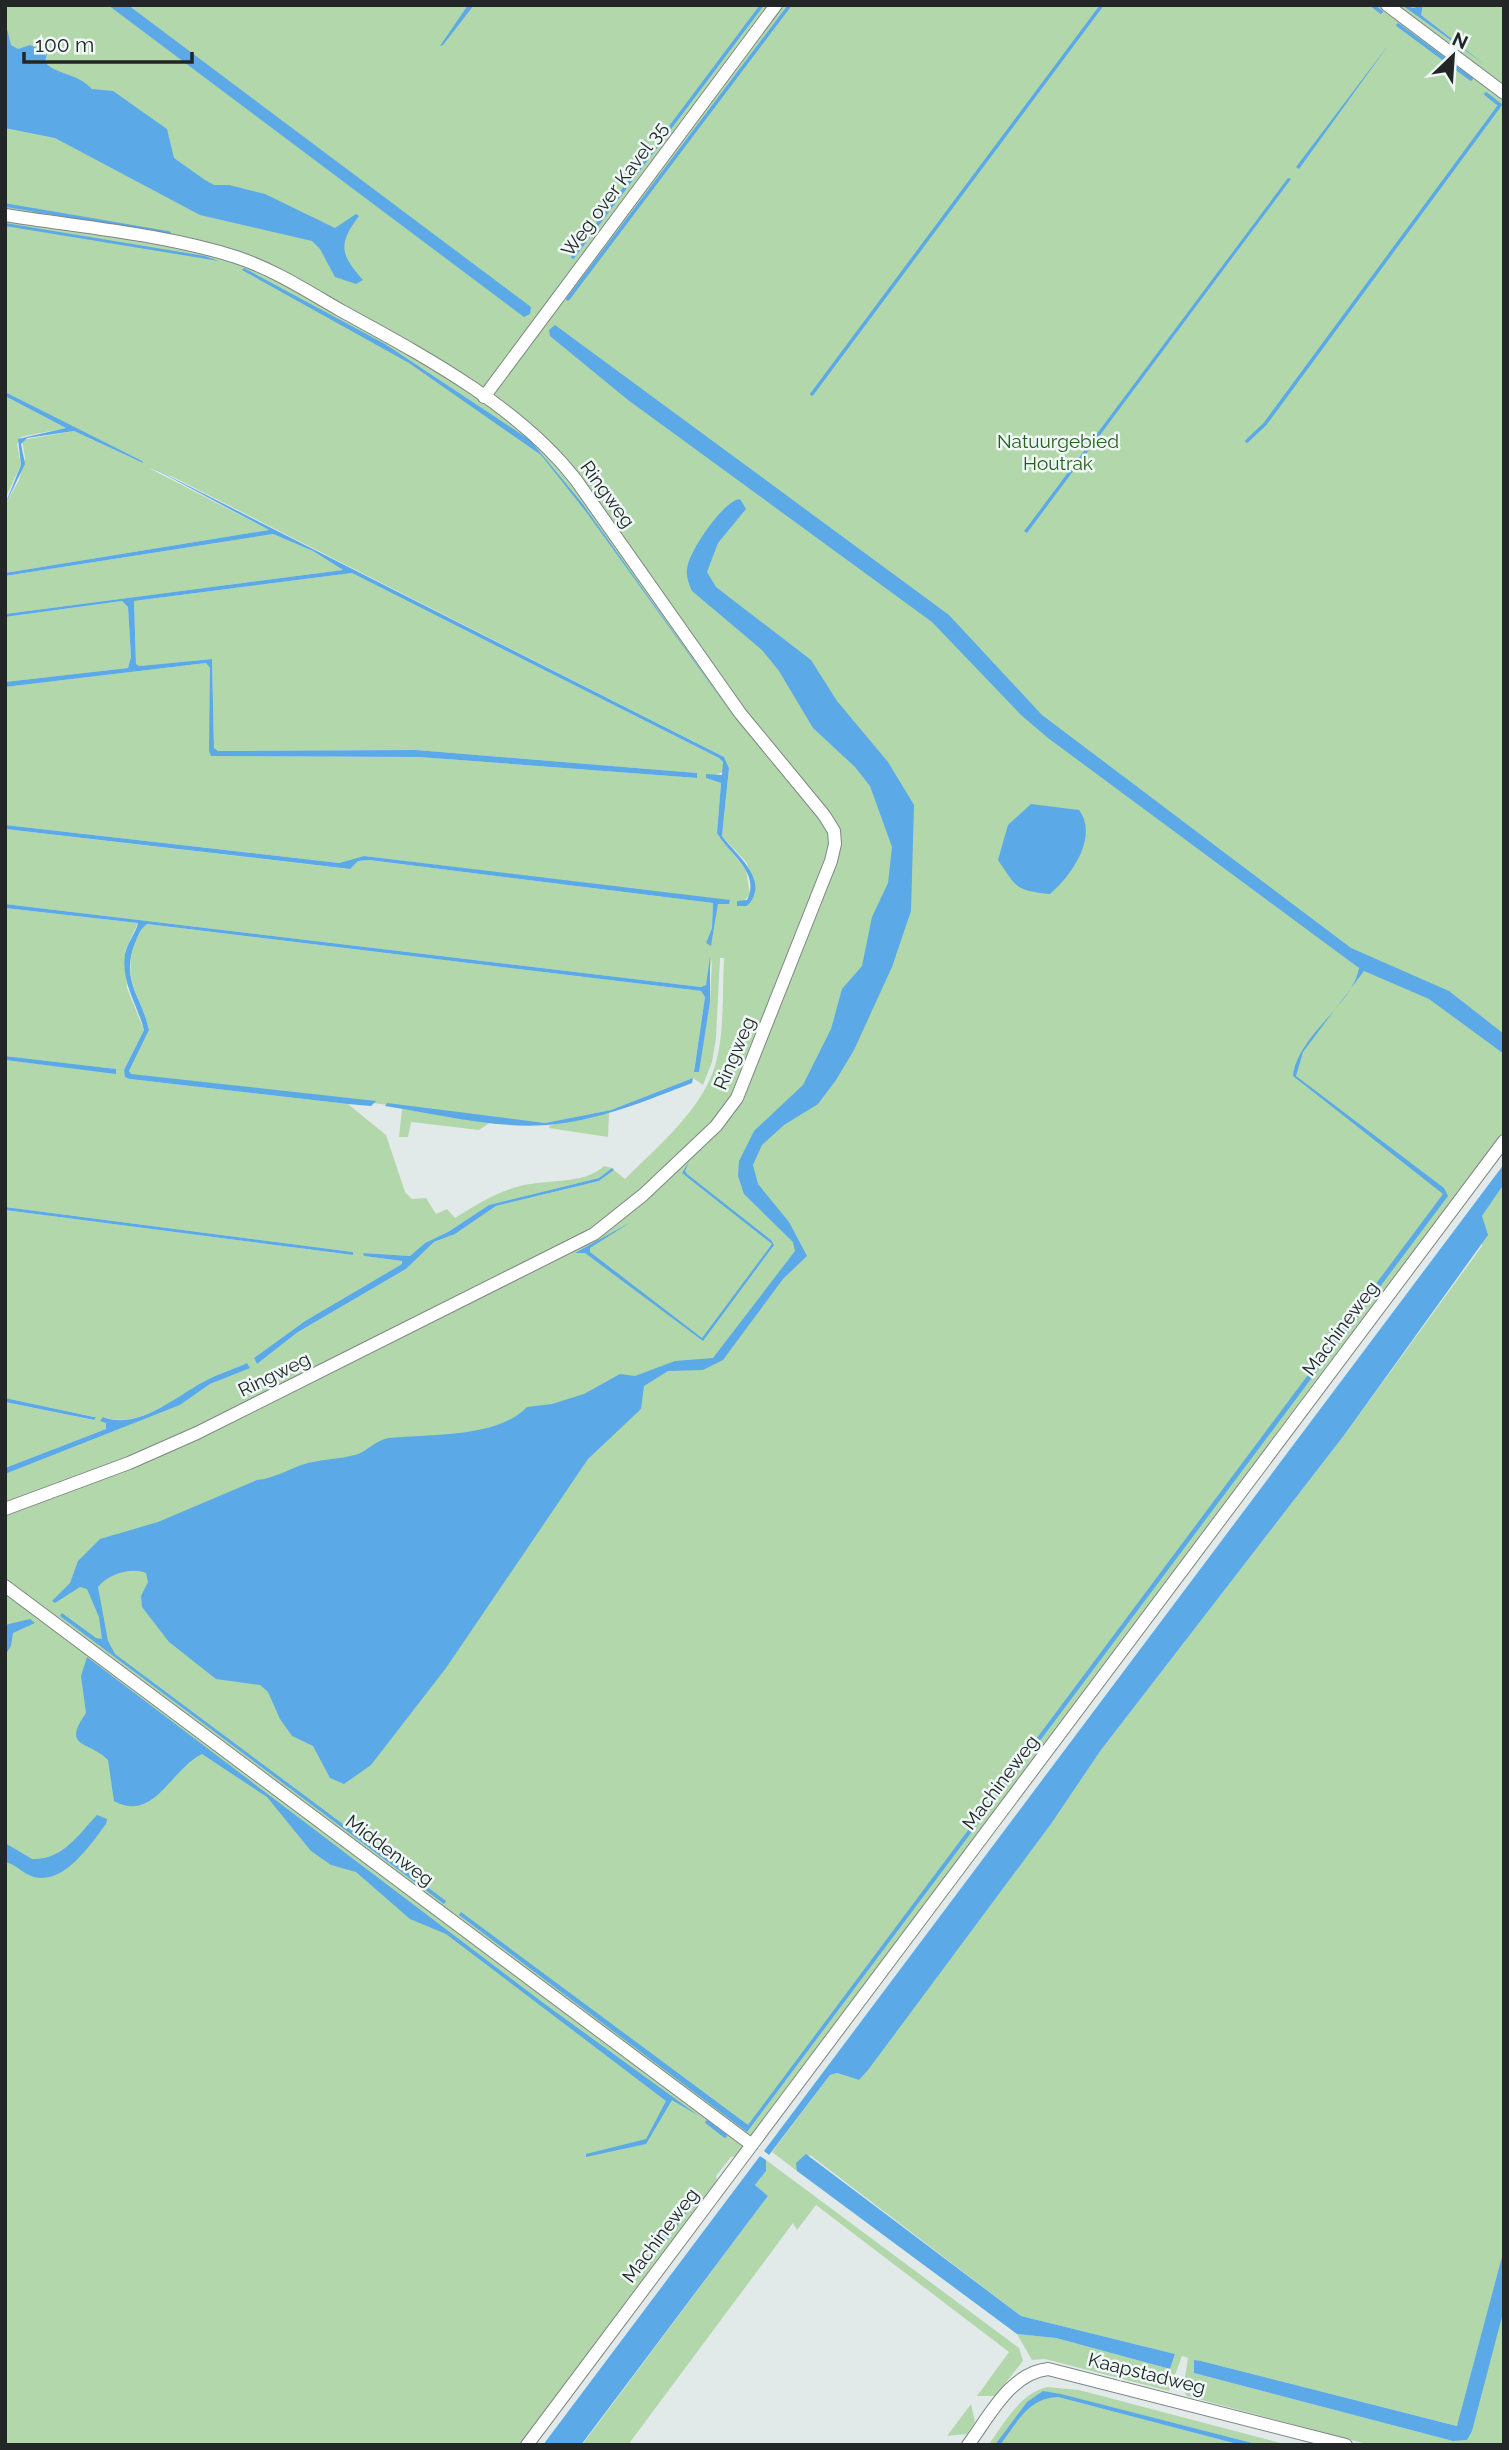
<svg xmlns="http://www.w3.org/2000/svg" width="1509" height="2450" font-family="Raleway,sans-serif">
	<style>
		.green { fill: #b2d7ab }
		.water { fill: #5ba9e7 }
		.lines { fill: none; stroke-linecap: round; stroke-linejoin: round }
		.stream { stroke: #5ba9e7; stroke-width: 3.5 }
		.minor-casing { stroke: #7e8685; stroke-width: 14 }
		.minor { stroke: #fff; stroke-width: 12 }
		.labels { text-anchor: middle; dominant-baseline: central; stroke-width: 5; stroke-linejoin: round; paint-order: stroke }
		.street-label { font-size: 19px; fill: #232626; stroke: #eff7f7 }
		.park-label { font-size: 19px; fill: #25601b; stroke: #eff7f7 }
	</style>
	<rect width="100%" height="100%" fill="#e2eae9"/>
	<!-- green -->
	<path class="green" d="M 5,5 L 1504,5 L 1504,1134 L 752,2137 L 5,1582 L 5,1474 L 180,1405 L 210,1384 L 249,1367 L 247,1363 C 234,1369 219,1373 207,1380 C 177,1396 139,1430 103,1417 L 108,1426 L 106,1429 L 5,1468 L 5,1402 L 93,1420 L 95,1417 L 5,1398 L 5,1210 L 353,1255 L 353,1252 L 5,1207 L 5,1060 L 116,1073 L 116,1069 L 5,1056 L 5,908 L 138,923 L 125,951 L 127,988 L 144,1030 L 124,1070 L 130,1079 L 348,1104 L 386,1135 L 405,1192 L 412,1199 L 426,1198 L 436,1214 L 447,1209 L 455,1218 C 476,1205 496,1192 520,1186 C 547,1179 584,1185 604,1166 L 612,1168 L 599,1178 L 489,1205 L 448,1232 L 425,1243 L 410,1256 L 363,1253 L 364,1256 L 402,1261 L 402,1264 L 305,1321 L 254,1358 L 257,1364 L 298,1332 L 406,1269 L 434,1242 L 455,1234 L 496,1206 L 599,1181 L 614,1170 L 625,1179 C 657,1147 701,1111 715,1066 C 725,1032 722,993 724,958 L 720,958 L 716,1038 L 712,1062 L 703,1085 L 693,1078 L 611,1110 L 545,1123 L 131,1075 L 129,1071 L 149,1030 C 142,996 121,982 135,943 C 138,936 140,929 146,924 L 701,991 L 705,997 L 694,1071 L 698,1072 L 710,1002 L 712,959 L 706,985 L 701,987 L 5,904 L 5,829 L 349,869 L 358,861 L 369,860 L 713,903 L 712,928 L 706,943 L 711,945 L 718,903 L 730,901 L 364,856 L 339,863 L 5,825 L 5,687 L 206,663 L 210,668 L 212,756 L 419,757 L 697,778 L 697,773 L 416,750 L 218,751 L 214,748 L 212,659 L 140,666 L 136,664 L 134,601 L 352,573 L 719,758 L 723,762 L 724,772 L 706,778 L 721,783 L 717,833 L 746,870 L 750,894 L 743,902 L 747,906 L 755,894 L 747,863 L 722,836 L 729,768 L 724,757 L 173,477 L 149,468 L 269,530 L 5,573 L 5,505 L 19,480 L 25,458 L 22,440 L 74,431 L 143,463 L 5,392 Z
		M 5,396 L 66,428 L 21,437 L 17,444 L 21,465 L 5,499 Z
		M 273,534 L 313,551 L 343,570 L 5,614 L 5,576 Z
		M 122,601 L 128,607 L 131,657 L 128,668 L 5,682 L 5,617 Z
		M 402,1109 L 491,1122 L 479,1130 L 411,1122 L 408,1137 L 399,1137 Z
		M 609,1113 L 608,1137 L 549,1128 L 550,1125 Z
		M 1504,1184 L 1504,2249 L 1458,2426 L 1201,2361 L 1194,2373 L 1453,2441 L 1467,2440 L 1504,2308 L 1504,2445 L 1370,2445 L 1187,2396 L 1183,2390 L 1188,2358 L 1182,2356 L 1169,2391 L 1045,2359 L 1032,2360 L 1017,2334 L 1056,2338 L 1170,2369 L 1175,2354 L 1021,2316 L 810,2155 L 797,2163 L 797,2171 L 772,2152 L 830,2075 L 837,2073 L 859,2080 L 1051,1824 L 1101,1750 L 1345,1434 L 1482,1246 L 1482,1216 Z
		M 5,1589 L 743,2145 L 738,2156 L 731,2157 L 716,2176 L 717,2182 L 521,2445 L 5,2445 Z
		M 766,2160 L 1019,2348 L 1023,2361 L 995,2396 L 977,2396 L 1009,2352 L 816,2205 L 797,2230 L 793,2223 L 628,2445 L 582,2445 L 768,2196 L 755,2185 L 766,2171 Z
		M 1047,2387 L 1079,2390 L 1288,2445 L 1260,2445 L 1055,2393 L 1058,2397 L 1241,2445 L 988,2445 C 1005,2423 1019,2394 1047,2387 Z
		M 971,2404 L 975,2422 L 967,2434 L 947,2436 Z"/>
	<!-- water -->
	<path class="water" d="M 108,5 L 128,5 L 531,307 L 530,314 L 524,317 Z
		M 468,5 L 474,5 L 443,45 L 440,46 Z
		M 1402,5 L 1413,8 L 1423,5 L 1421,15 L 1484,64 Z
		M 5,21 L 11,45 L 18,49 L 30,45 L 47,53 L 45,62 C 55,75 76,72 92,89 L 113,91 L 167,129 L 174,158 L 205,180 L 214,185 L 229,185 L 265,194 L 335,228 L 356,214 L 359,216 C 337,245 341,255 363,280 L 356,284 L 335,277 L 320,249 L 312,241 L 200,215 L 55,138 L 5,128 Z
		M 1387,47 L 1299,169 L 1296,167 L 1386,48 Z
		M 1288,178 L 1291,179 L 1027,533 L 1024,531 L 1028,526 Z
		M 5,223 L 205,256 L 219,261 L 5,226 Z
		M 244,268 L 385,344 L 530,440 L 582,503 L 739,724 L 587,513 L 541,455 L 409,363 L 242,270 Z
		M 555,325 L 949,615 L 1042,715 L 1351,948 L 1449,991 L 1504,1034 L 1504,1054 L 1429,999 L 1364,971 L 1303,1052 L 1296,1076 L 1444,1188 L 1448,1196 L 747,2132 L 459,1915 L 461,1912 L 748,2125 L 1443,1194 L 1293,1076 C 1298,1034 1353,1005 1359,968 L 1048,738 L 1021,715 L 932,622 L 628,400 L 550,336 L 549,330 Z
		M 5,392 L 142,461 L 143,463 L 74,431 L 27,438 L 21,444 L 25,464 L 5,505 L 21,465 L 18,439 L 66,428 L 5,396 Z
		M 149,466 L 724,757 L 729,768 L 722,836 C 735,854 772,881 747,906 L 737,906 L 737,901 L 747,900 C 761,872 729,854 717,833 L 721,783 L 706,778 L 706,774 L 722,775 L 723,762 L 719,758 L 352,573 L 134,601 L 136,664 L 140,666 L 212,659 L 214,748 L 218,751 L 416,750 L 697,773 L 697,778 L 419,757 L 211,756 L 209,751 L 210,668 L 206,663 L 5,687 L 5,682 L 128,668 L 131,657 L 128,607 L 122,601 L 5,617 L 5,614 L 343,570 L 313,551 L 273,534 L 5,576 L 5,573 L 269,530 Z
		M 740,499 L 746,509 L 718,543 L 707,572 L 716,587 L 811,660 L 837,701 L 888,762 L 914,805 L 911,911 L 892,967 L 854,1050 L 836,1080 L 818,1104 L 784,1125 L 762,1145 L 753,1165 L 758,1184 L 789,1222 L 807,1256 L 783,1279 L 723,1360 L 703,1370 L 668,1371 L 644,1386 L 641,1409 L 588,1459 L 446,1668 L 371,1765 L 344,1784 L 330,1778 L 313,1746 L 292,1736 L 280,1719 L 268,1692 L 260,1685 L 216,1679 L 169,1642 L 142,1607 L 141,1596 L 148,1582 L 146,1573 C 131,1567 108,1574 98,1587 L 108,1641 L 115,1654 L 446,1901 L 444,1904 L 60,1616 L 62,1613 L 96,1638 L 102,1639 L 99,1617 L 87,1589 L 80,1587 L 55,1603 L 52,1601 L 70,1583 L 78,1561 L 100,1539 L 158,1522 L 257,1480 C 276,1478 290,1468 308,1463 C 324,1459 340,1459 355,1455 C 367,1452 377,1439 389,1438 C 428,1434 498,1438 527,1407 L 552,1404 L 584,1394 L 620,1374 L 635,1376 L 675,1361 L 713,1358 L 795,1251 L 793,1242 L 744,1194 L 738,1176 L 739,1161 L 754,1131 L 803,1085 L 831,1029 L 842,989 L 862,966 L 872,917 L 888,883 L 892,847 L 870,786 L 855,767 L 813,728 L 779,671 L 762,650 L 692,591 C 688,582 685,574 688,564 C 693,547 723,501 740,499 Z
		M 1031,804 L 1079,810 C 1099,837 1071,876 1050,894 C 1015,890 1017,888 998,860 L 1008,825 Z
		M 5,825 L 339,863 L 364,856 L 730,900 L 729,904 L 718,904 L 711,946 L 706,943 L 712,928 L 713,903 L 369,860 L 358,861 L 350,869 L 5,829 Z
		M 5,904 L 701,987 L 706,985 L 710,957 L 710,1002 L 699,1072 L 694,1072 L 705,997 L 701,991 L 147,924 C 140,929 138,936 135,943 C 120,981 142,996 149,1030 L 129,1071 L 131,1074 L 376,1101 L 371,1106 L 348,1104 L 130,1079 L 125,1077 L 124,1070 L 144,1030 C 137,1003 121,983 125,954 C 127,943 136,933 138,923 L 5,908 Z
		M 5,1056 L 116,1069 L 116,1074 L 5,1060 Z
		M 693,1078 L 692,1083 C 645,1101 598,1121 547,1125 C 495,1129 437,1114 385,1106 L 387,1103 L 545,1123 L 611,1110 Z
		M 689,1162 L 685,1171 L 687,1174 L 771,1240 L 774,1245 L 703,1341 L 585,1253 L 575,1253 L 631,1222 L 590,1248 L 590,1252 L 702,1338 L 772,1244 L 682,1173 Z
		M 1504,1164 L 1504,1184 L 1482,1216 L 1488,1235 L 1345,1434 L 1101,1750 L 1051,1824 L 868,2070 L 859,2080 L 837,2073 L 830,2075 L 769,2155 L 764,2151 Z
		M 612,1168 L 614,1170 L 599,1181 L 496,1206 L 455,1234 L 434,1242 L 406,1269 L 298,1332 L 257,1364 L 254,1358 L 305,1321 L 402,1264 L 402,1261 L 364,1256 L 363,1253 L 410,1256 L 425,1243 L 448,1232 L 489,1205 L 599,1178 Z
		M 5,1207 L 353,1252 L 353,1255 L 5,1210 Z
		M 247,1363 L 250,1368 L 210,1384 L 180,1405 L 5,1474 L 5,1468 L 106,1429 L 106,1423 L 100,1421 L 103,1417 C 139,1431 177,1395 207,1380 C 220,1373 234,1369 247,1363 Z
		M 5,1398 L 94,1417 L 96,1417 L 94,1420 L 5,1402 Z
		M 30,1619 L 35,1623 L 13,1633 L 11,1646 L 5,1655 L 5,1625 Z
		M 87,1657 L 542,2002 L 699,2116 L 672,2100 L 646,2144 L 586,2157 L 586,2154 L 646,2139 L 666,2101 L 446,1934 L 410,1919 L 356,1872 L 331,1865 L 311,1851 L 267,1797 L 202,1754 C 170,1770 154,1823 114,1801 L 108,1760 C 89,1740 61,1749 86,1713 L 81,1676 Z
		M 97,1815 L 107,1819 L 106,1824 C 91,1844 64,1885 34,1877 C 23,1874 16,1864 5,1862 L 5,1843 L 32,1859 C 63,1860 78,1835 97,1815 Z
		M 806,2154 L 1021,2316 L 1175,2354 L 1170,2369 L 1056,2338 L 1017,2334 L 797,2171 L 796,2163 Z
		M 760,2156 L 766,2160 L 766,2171 L 755,2185 L 768,2196 L 581,2445 L 543,2445 Z
		M 691,2198 L 693,2204 L 662,2247 L 655,2244 Z
		M 1504,2249 L 1504,2309 L 1472,2431 L 1467,2440 L 1453,2441 L 1194,2373 L 1194,2360 L 1201,2361 L 1457,2426 Z
		M 1043,2391 L 1061,2394 L 1260,2445 L 1241,2445 L 1058,2397 C 1028,2398 1017,2423 1000,2445 L 995,2445 L 1027,2402 Z"/>
	<g class="lines">
		<!-- stream -->
		<path class="stream" d="M 1372,5 L 1381,12
			M 1398,25 L 1471,79
			M 5,205 L 169,233
			M 573,257 L 762,5
			M 568,299 L 790,5
			M 812,394 L 1102,5
			M 1247,441 L 1265,424 L 1500,105 L 1486,94
			M 707,2122 L 725,2136"/>
		<defs>
			<path id="minor" d="M 1387,5 L 1504,93
				M 5,215 C 80,227 164,234 236,257 C 273,269 307,291 340,310 C 422,355 519,406 576,480 L 740,713 L 824,815 L 834,831 L 835,844 L 831,861 L 737,1098 L 716,1126 L 643,1195 L 594,1234 L 197,1433 L 129,1463 L 5,1509
				M 484,397 L 776,5
				M 5,1586 L 752,2145
				M 527,2445 L 1504,1141
				M 968,2445 C 989,2417 1010,2373 1048,2369 L 1346,2445"/>
		</defs>
		<!-- minor casing -->
		<use href="#minor" class="minor-casing"/>
		<!-- minor -->
		<use href="#minor" class="minor"/>
	</g>
	<g class="labels">
		<!-- street labels -->
		<g class="street-label">
			<text transform="translate(614 189) rotate(-53)">Weg over Kavel 35</text>
			<text transform="translate(608 494) rotate(54)">Ringweg</text>
			<text transform="translate(734 1053) rotate(-67)">Ringweg</text>
			<text transform="translate(1340 1328) rotate(-53)">Machineweg</text>
			<text transform="translate(274 1374) rotate(-26)">Ringweg</text>
			<text transform="translate(1000 1782) rotate(-53)">Machineweg</text>
			<text transform="translate(390 1850) rotate(37)">Middenweg</text>
			<text transform="translate(660 2235) rotate(-53)">Machineweg</text>
			<text transform="translate(1147 2373) rotate(14)">Kaapstadweg</text>
		</g>
		<!-- park labels -->
		<g class="park-label">
			<text x="1058" y="441">Natuurgebied<tspan x="1058" dy="22">Houtrak</tspan></text>
		</g>
	</g>
	<!-- border -->
	<rect width="1509" height="2450" fill="none" stroke="#232626" stroke-width="14"/>
	<!-- north arrow -->
	<g transform="translate(1453 56) rotate(25)" stroke="#eff7f7" stroke-width="5" paint-order="stroke">
	<path d="M0-5L12 26L0 18L-12 26Z" fill="#232626"/>
	<text y="-10" font-size="19" font-weight="bold" text-anchor="middle" fill="#232626">N</text>
	</g>
	<!-- scale -->
	<path d="M24 52v10h168v-10" fill="none" stroke="#232626" stroke-width="3.5"/>
	<text x="35" y="52" font-size="21" fill="#232626" stroke="#eff7f7" stroke-width="5" paint-order="stroke">100 m</text>
</svg>
